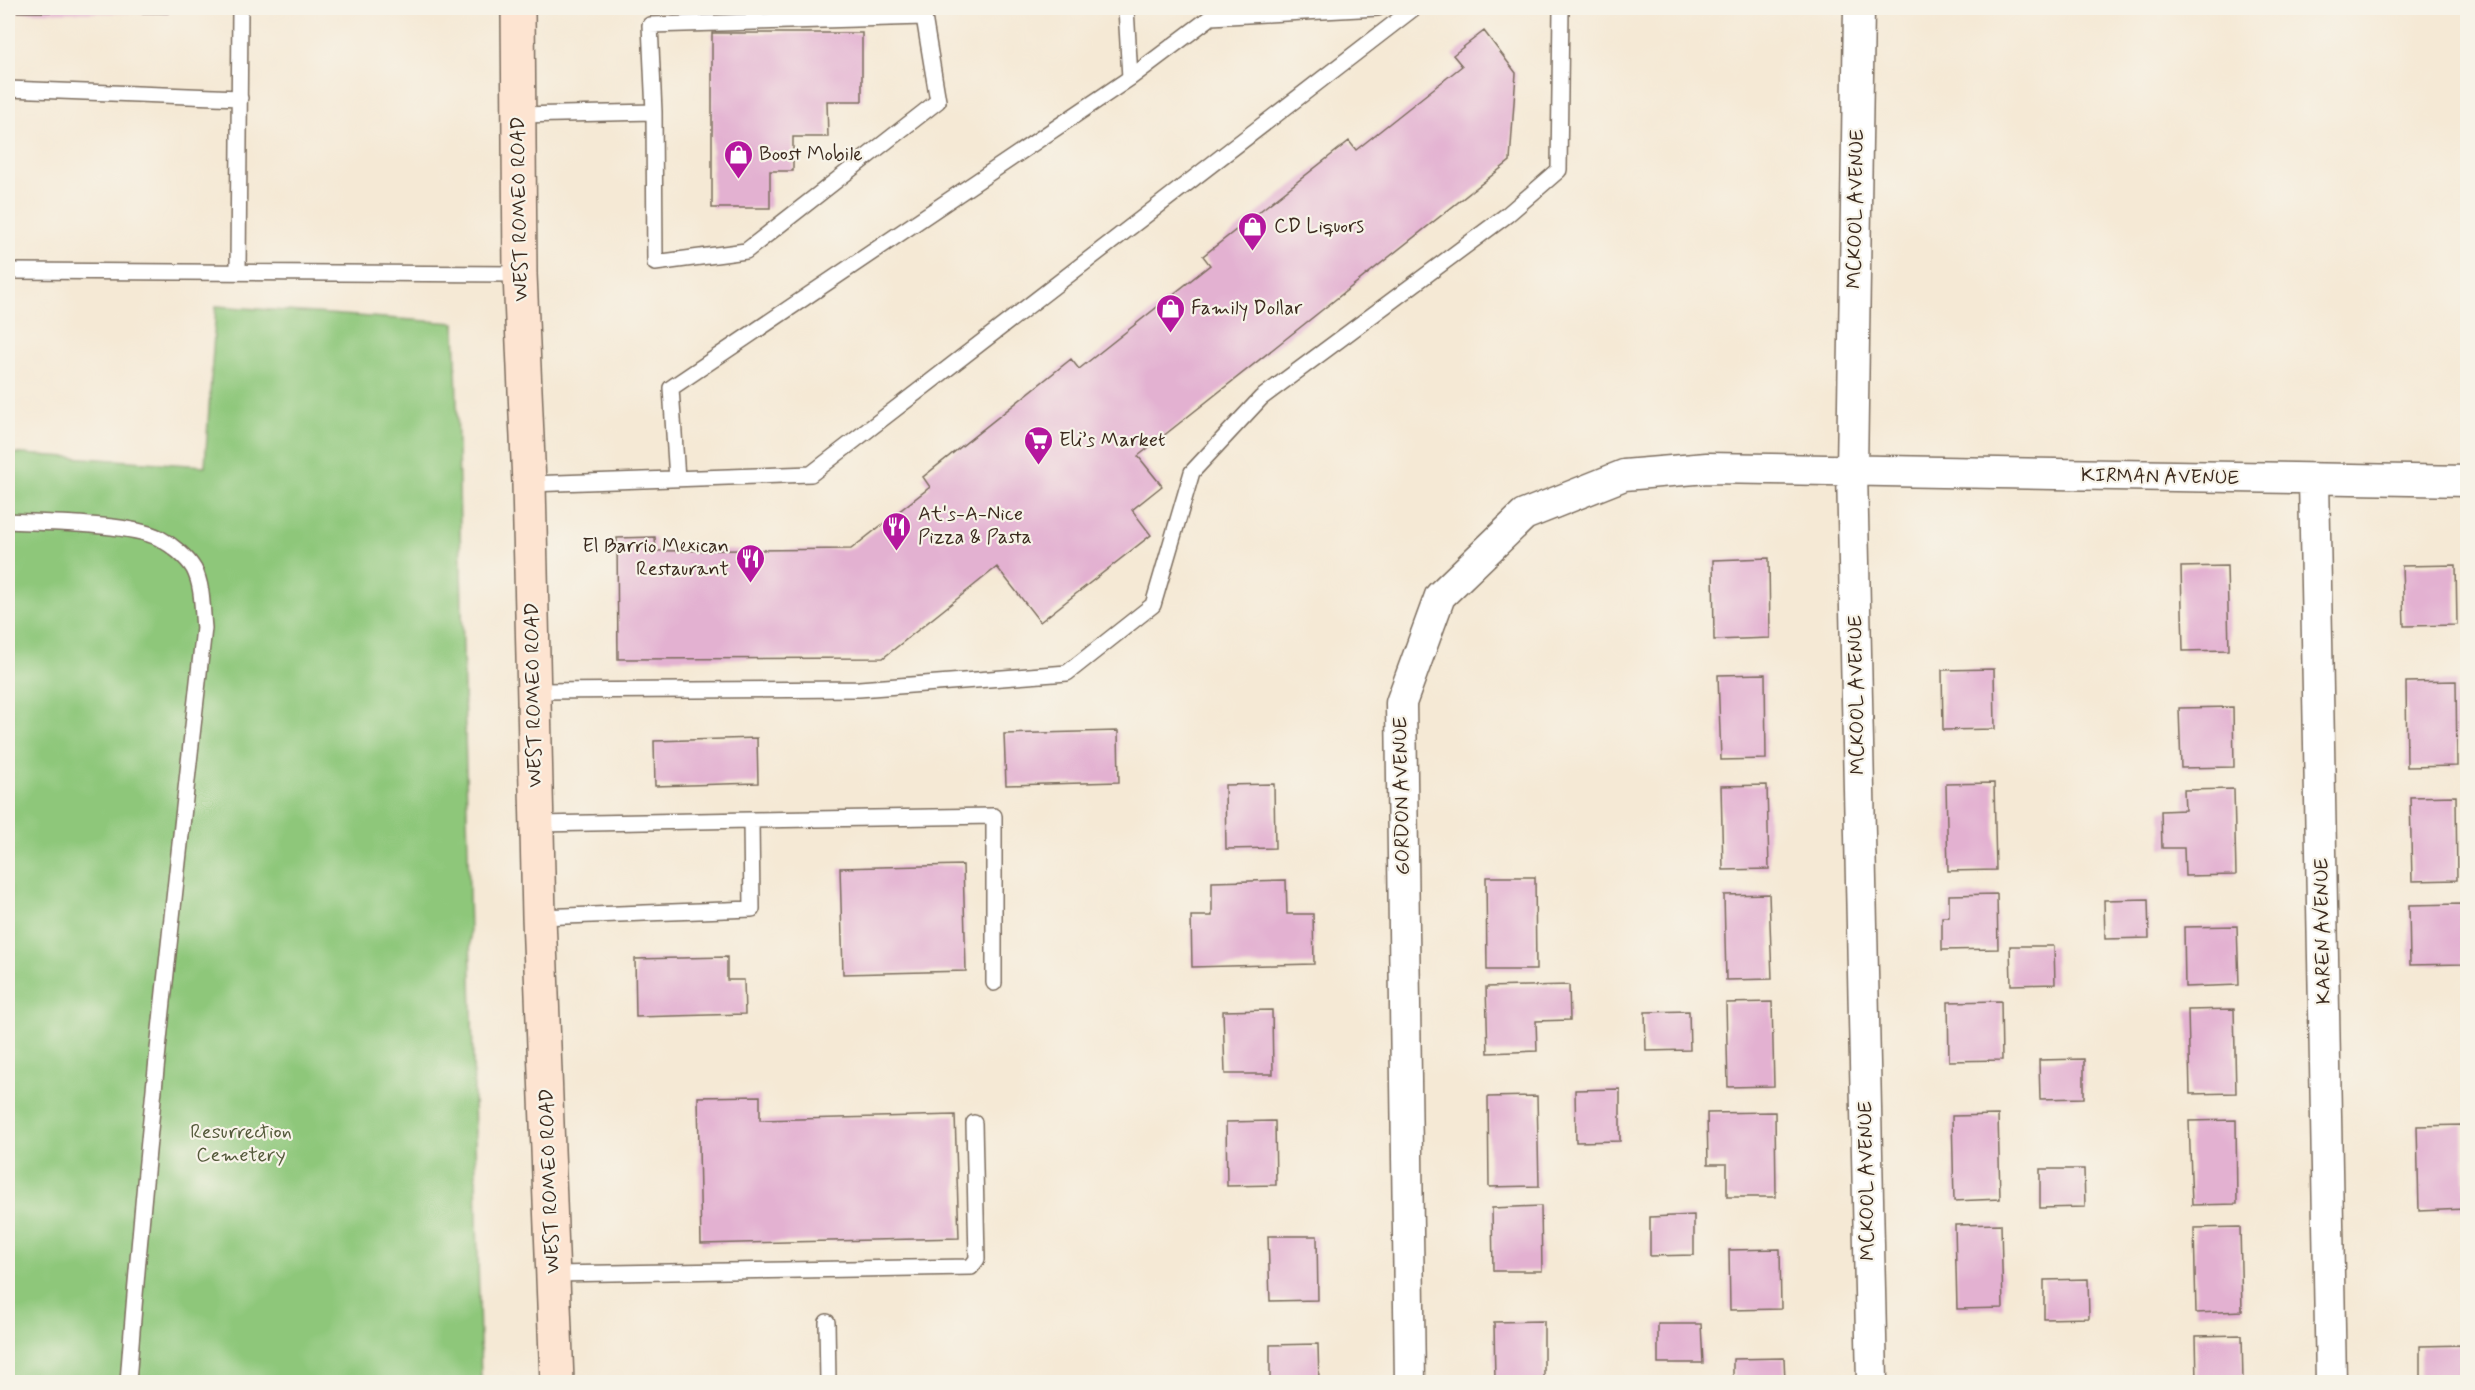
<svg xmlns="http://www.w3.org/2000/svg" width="2475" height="1390" font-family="Mynerve,sans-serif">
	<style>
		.green { fill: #8ec77a; stroke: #64784c; stroke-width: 1.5 }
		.building { fill: #e3b1d1 }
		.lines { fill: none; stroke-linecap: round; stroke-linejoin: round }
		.lane-casing { stroke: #7c6d5e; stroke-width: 18 }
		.street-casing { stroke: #7c6d5e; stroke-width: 33 }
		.secondary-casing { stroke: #7c6d5e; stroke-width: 36 }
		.lane { stroke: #fff; stroke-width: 15 }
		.street { stroke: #fff; stroke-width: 30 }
		.secondary { stroke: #fde4d1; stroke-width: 33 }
		.labels { text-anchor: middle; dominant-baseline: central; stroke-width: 4.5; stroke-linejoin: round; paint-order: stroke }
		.poi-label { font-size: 20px; fill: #3b2a1e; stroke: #f7f3e8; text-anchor: start }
		.street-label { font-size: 20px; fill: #3b2a1e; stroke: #f7f3e8 }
		.park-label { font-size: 20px; fill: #54593a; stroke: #f7f3e8 }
	</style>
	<rect width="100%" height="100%" fill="#f7f3e8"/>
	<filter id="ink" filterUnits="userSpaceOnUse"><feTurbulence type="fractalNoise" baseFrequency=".0167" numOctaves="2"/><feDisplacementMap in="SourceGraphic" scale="12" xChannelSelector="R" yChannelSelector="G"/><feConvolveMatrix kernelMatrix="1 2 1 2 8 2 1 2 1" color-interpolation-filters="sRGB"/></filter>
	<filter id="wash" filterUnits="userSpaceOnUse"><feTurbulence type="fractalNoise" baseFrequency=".008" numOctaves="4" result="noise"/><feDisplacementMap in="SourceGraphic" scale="24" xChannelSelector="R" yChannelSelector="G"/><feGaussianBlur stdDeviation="1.35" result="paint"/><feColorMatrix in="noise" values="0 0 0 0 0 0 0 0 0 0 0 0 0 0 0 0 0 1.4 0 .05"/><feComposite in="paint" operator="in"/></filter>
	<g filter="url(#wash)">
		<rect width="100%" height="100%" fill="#f5e9d5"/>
		<!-- green -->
		<path class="green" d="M 216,306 L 455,323 L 481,1382 L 8,1382 L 8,453 L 205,466 Z"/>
		<g id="blocks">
			<!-- building -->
			<path class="building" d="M 8,8 L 168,8 L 168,13 L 8,12 Z
				M 1484,31 L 1516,73 L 1510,161 L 1138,456 L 1162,486 L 1132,510 L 1151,535 L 1040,622 L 997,567 L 883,658 L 618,659 L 617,538 L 655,537 L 656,551 L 851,549 L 930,487 L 923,477 L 1071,359 L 1079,369 L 1210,265 L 1203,256 L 1349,141 L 1356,150 L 1462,66 L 1453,55 Z
				M 712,33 L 862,33 L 862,101 L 827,101 L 828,137 L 793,137 L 793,171 L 770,171 L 770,208 L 712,208 Z
				M 1769,558 L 1770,638 L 1714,640 L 1713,560 Z
				M 2456,565 L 2457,625 L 2404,626 L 2402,566 Z
				M 2227,566 L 2229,650 L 2183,651 L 2181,567 Z
				M 1994,669 L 1995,729 L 1943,730 L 1942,670 Z
				M 1765,674 L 1766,759 L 1721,760 L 1718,675 Z
				M 2456,681 L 2457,766 L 2407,767 L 2406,682 Z
				M 2233,707 L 2234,767 L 2181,768 L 2179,708 Z
				M 1118,731 L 1119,782 L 1006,785 L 1004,734 Z
				M 757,738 L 758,783 L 655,786 L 654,741 Z
				M 1994,783 L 1996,870 L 1948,871 L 1946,784 Z
				M 1274,784 L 1275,848 L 1226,849 L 1225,785 Z
				M 1767,785 L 1769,869 L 1723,870 L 1721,786 Z
				M 2234,789 L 2236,875 L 2185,876 L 2184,848 L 2162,848 L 2161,811 L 2185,810 L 2184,790 Z
				M 2456,796 L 2457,880 L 2412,881 L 2410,797 Z
				M 963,865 L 966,971 L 843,974 L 840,868 Z
				M 1486,877 L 1535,877 L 1536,970 L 1487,970 Z
				M 1286,880 L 1287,914 L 1313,914 L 1314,964 L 1192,967 L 1191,916 L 1212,916 L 1212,882 Z
				M 1769,894 L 1772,979 L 1726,980 L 1724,895 Z
				M 1997,894 L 1998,949 L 1942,950 L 1942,917 L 1949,917 L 1949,895 Z
				M 2148,899 L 2149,938 L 2105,939 L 2104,900 Z
				M 2462,904 L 2463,964 L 2410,965 L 2409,905 Z
				M 2237,926 L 2239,985 L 2185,987 L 2184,927 Z
				M 2010,946 L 2054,946 L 2055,984 L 2011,985 Z
				M 727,957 L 727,980 L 744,980 L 745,1014 L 636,1017 L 635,959 Z
				M 1569,985 L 1570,1020 L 1536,1021 L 1537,1051 L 1488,1053 L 1486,987 Z
				M 2001,1001 L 2002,1060 L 1949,1061 L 1948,1002 Z
				M 1772,1002 L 1774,1086 L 1728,1087 L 1726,1003 Z
				M 2234,1009 L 2236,1093 L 2190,1094 L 2188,1010 Z
				M 1272,1010 L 1273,1074 L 1225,1074 L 1223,1011 Z
				M 1689,1011 L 1690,1050 L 1646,1051 L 1645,1012 Z
				M 2084,1059 L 2084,1098 L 2040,1099 L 2039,1060 Z
				M 1620,1089 L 1620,1141 L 1576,1142 L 1575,1090 Z
				M 760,1096 L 760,1120 L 955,1115 L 959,1238 L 701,1244 L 698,1097 Z
				M 1537,1096 L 1539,1186 L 1489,1187 L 1488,1097 Z
				M 1775,1112 L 1776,1197 L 1727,1197 L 1727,1164 L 1708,1164 L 1707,1113 Z
				M 1998,1115 L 2000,1199 L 1954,1201 L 1952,1116 Z
				M 2236,1120 L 2237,1204 L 2192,1205 L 2189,1121 Z
				M 1275,1121 L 1276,1185 L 1227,1186 L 1226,1122 Z
				M 2463,1125 L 2465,1209 L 2419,1211 L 2417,1126 Z
				M 2040,1169 L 2084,1169 L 2085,1207 L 2040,1208 Z
				M 1541,1206 L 1542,1271 L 1493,1271 L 1492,1208 Z
				M 1694,1215 L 1694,1255 L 1650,1256 L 1650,1217 Z
				M 2001,1224 L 2003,1308 L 1957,1309 L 1955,1225 Z
				M 2240,1227 L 2242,1311 L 2196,1313 L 2194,1228 Z
				M 1268,1236 L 1317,1236 L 1318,1300 L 1270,1301 Z
				M 1780,1249 L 1781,1309 L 1730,1310 L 1729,1250 Z
				M 2088,1279 L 2089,1318 L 2044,1319 L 2044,1280 Z
				M 1544,1321 L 1544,1382 L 1495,1382 L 1494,1322 Z
				M 1658,1324 L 1701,1324 L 1703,1363 L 1658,1363 Z
				M 2242,1335 L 2243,1382 L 2197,1382 L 2196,1336 Z
				M 1318,1344 L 1319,1382 L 1270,1382 L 1270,1345 Z
				M 2465,1345 L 2466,1382 L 2420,1382 L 2420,1346 Z
				M 1784,1358 L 1785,1382 L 1733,1382 L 1733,1359 Z"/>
		</g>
	</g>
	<g filter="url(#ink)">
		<use href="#blocks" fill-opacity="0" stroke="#7c6d5e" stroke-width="1.5"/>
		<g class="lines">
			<defs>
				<path id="lane" d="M 1126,8 L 1130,78
					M 8,89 L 240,98
					M 518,115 L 654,112 L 655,263 L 746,251 L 938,101 L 924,17 L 650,25 L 654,112
					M 8,271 L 520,274
					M 238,271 L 240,8
					M 677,479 L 671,388 L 1130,78 L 1211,17 L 1378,8
					M 529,484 L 811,474 L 1414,8
					M 8,521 C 44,523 130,523 159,538 C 172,545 187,557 194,569 C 203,586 202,610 204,628 C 176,879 147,1131 128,1382
					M 534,691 L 859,689 L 1067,673 L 1153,605 L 1192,472 L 1261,398 L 1507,215 L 1559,170 L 1561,8
					M 751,820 L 994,816 L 994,983
					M 538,824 L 751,820 L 752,909 L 539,917
					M 554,1274 L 971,1267 L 977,1259 L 974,1123
					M 827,1322 L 828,1382"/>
				<path id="street" d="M 1859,8 L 1852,471 L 1872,1382
					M 2314,479 L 2331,1382
					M 1410,1382 L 1401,703 L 1440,596 L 1524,515 L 1624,475 L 1707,468 L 2468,481"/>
				<path id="secondary" d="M 518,8 L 520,274 L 529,484 L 539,917 L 557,1382"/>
			</defs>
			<!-- lane casing -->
			<use href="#lane" class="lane-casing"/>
			<!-- street casing -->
			<use href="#street" class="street-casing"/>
			<!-- secondary casing -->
			<use href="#secondary" class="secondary-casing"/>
			<!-- lane -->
			<use href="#lane" class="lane"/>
			<!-- street -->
			<use href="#street" class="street"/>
			<!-- secondary -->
			<use href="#secondary" class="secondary"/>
		</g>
	</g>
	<!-- icons -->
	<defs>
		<symbol id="shop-pin" viewBox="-11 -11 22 30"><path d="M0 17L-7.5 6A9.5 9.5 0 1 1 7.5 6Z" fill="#b5179e" stroke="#f7f3e8"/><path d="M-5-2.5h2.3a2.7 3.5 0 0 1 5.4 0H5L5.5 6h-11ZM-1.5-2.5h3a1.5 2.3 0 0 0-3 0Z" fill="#fff"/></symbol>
		<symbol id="supermarket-pin" viewBox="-11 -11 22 30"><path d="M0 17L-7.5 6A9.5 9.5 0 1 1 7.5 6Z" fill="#b5179e" stroke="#f7f3e8"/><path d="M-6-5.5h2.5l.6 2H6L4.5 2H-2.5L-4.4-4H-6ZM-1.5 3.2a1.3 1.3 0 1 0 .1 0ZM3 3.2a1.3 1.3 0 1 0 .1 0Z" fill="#fff"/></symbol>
		<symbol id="restaurant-pin" viewBox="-11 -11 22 30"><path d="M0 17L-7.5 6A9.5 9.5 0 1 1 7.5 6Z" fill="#b5179e" stroke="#f7f3e8"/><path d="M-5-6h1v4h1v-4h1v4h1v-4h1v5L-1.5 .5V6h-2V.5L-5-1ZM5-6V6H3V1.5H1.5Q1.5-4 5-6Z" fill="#fff"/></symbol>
	</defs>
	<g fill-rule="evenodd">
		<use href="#shop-pin" x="722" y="138" width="33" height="45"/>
		<use href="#shop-pin" x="1236" y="210" width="33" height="45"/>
		<use href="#shop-pin" x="1154" y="292" width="33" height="45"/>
		<use href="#supermarket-pin" x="1022" y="424" width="33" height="45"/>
		<use href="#restaurant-pin" x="880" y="510" width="33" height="45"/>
		<use href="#restaurant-pin" x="734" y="542" width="33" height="45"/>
	</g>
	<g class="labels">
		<!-- poi labels -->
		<g class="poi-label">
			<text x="759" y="154">Boost Mobile</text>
			<text x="1274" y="226">CD Liquors</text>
			<text x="1191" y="308">Family Dollar</text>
			<text x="1059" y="440">Eli’s Market</text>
			<text x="918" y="514">At's-A-Nice<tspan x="918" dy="23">Pizza &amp; Pasta</tspan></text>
			<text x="729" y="546" text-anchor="end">El Barrio Mexican<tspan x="729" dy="23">Restaurant</tspan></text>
		</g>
		<!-- street labels -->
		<g class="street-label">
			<text transform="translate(520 209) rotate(-91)">WEST ROMEO ROAD</text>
			<text transform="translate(1856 209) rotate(-89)">MCKOOL AVENUE</text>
			<text transform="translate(2160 477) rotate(1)">KIRMAN AVENUE</text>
			<text transform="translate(534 695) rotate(-91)">WEST ROMEO ROAD</text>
			<text transform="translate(1857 695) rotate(-91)">MCKOOL AVENUE</text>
			<text transform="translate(1402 796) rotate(-91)">GORDON AVENUE</text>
			<text transform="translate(2323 931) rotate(-91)">KAREN AVENUE</text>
			<text transform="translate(550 1181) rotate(-92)">WEST ROMEO ROAD</text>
			<text transform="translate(1867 1181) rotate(-91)">MCKOOL AVENUE</text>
		</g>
		<!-- park labels -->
		<g class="park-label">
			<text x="241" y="1132">Resurrection<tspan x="241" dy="23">Cemetery</tspan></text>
		</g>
	</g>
	<!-- margin -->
	<rect width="2475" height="1390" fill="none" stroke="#f7f3e8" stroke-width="30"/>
</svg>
